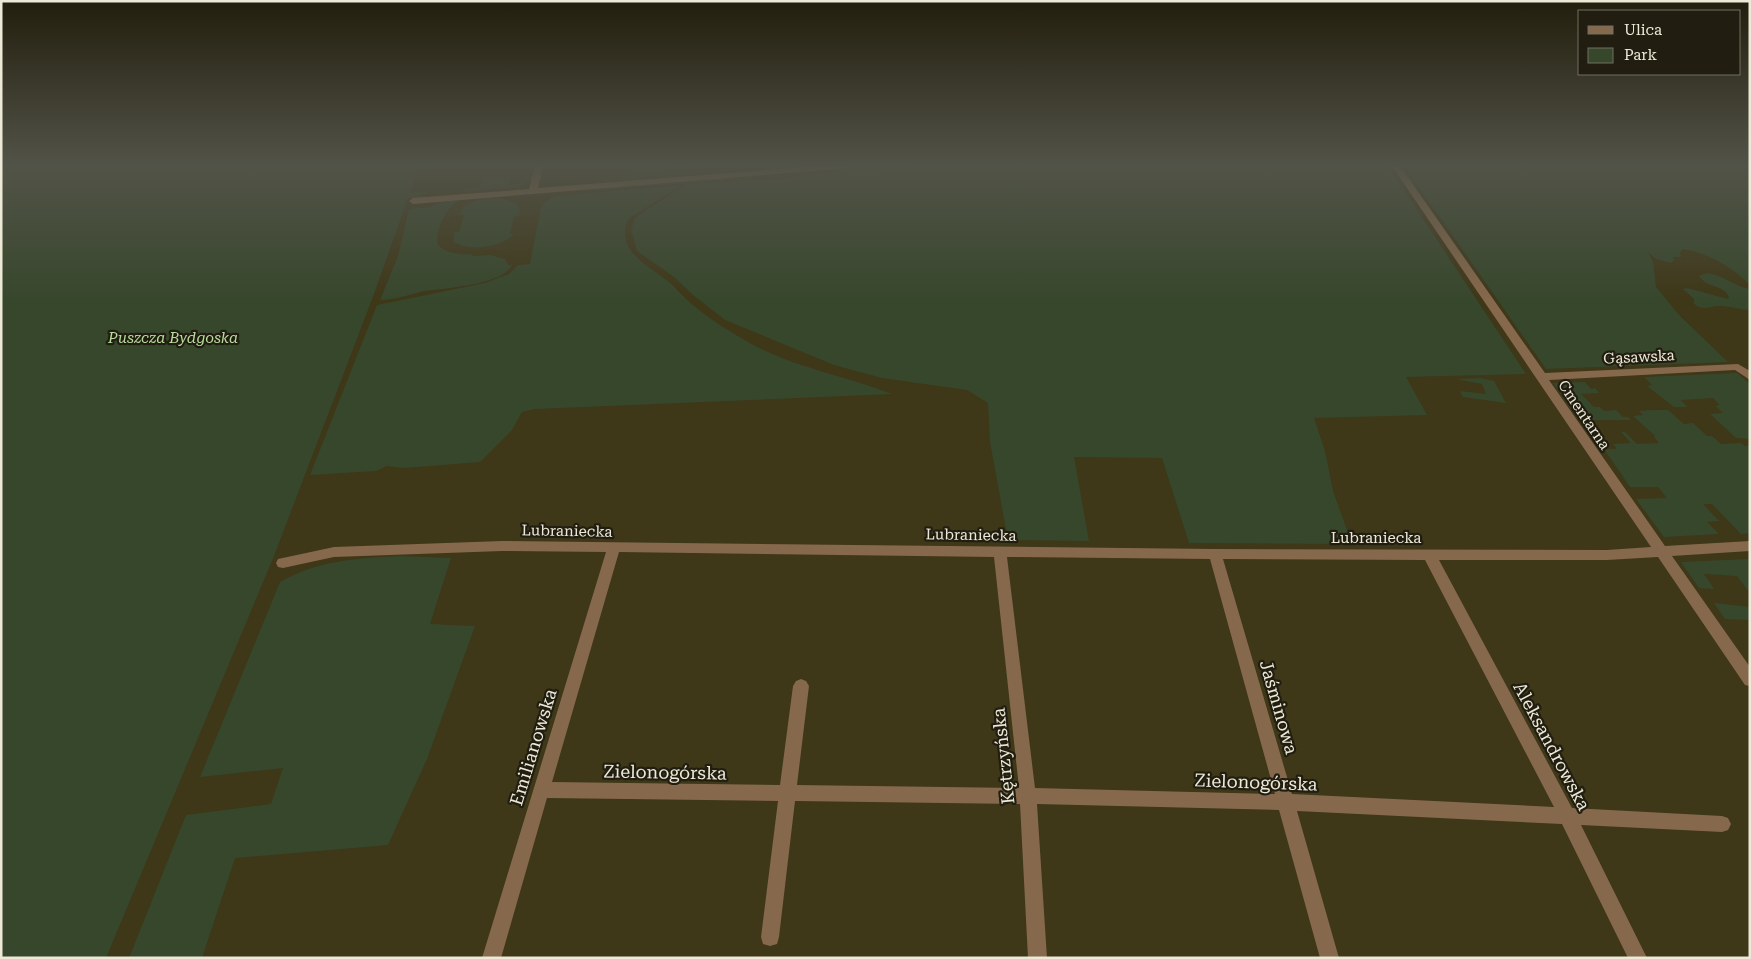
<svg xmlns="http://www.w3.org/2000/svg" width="1751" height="959" font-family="'Roboto Serif',serif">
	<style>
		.green { fill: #37472c }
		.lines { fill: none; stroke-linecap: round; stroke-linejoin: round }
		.minor { fill: #86684c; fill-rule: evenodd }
		.labels { text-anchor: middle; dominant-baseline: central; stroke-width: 4.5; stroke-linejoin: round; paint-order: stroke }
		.park-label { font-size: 15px; font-style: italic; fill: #b7dc9d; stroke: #211e11 }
		.street-label { font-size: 15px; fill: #ede9d7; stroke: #211e11 }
		.near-street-label { font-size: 18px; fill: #ede9d7; stroke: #211e11 }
	</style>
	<rect width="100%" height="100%" fill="#3e3718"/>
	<!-- green -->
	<path class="green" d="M 1,166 L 420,166 L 410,193 L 427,192 L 426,194 L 413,196 L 425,196 L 423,198 L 408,198 L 374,294 L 274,556 L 106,958 L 1,958 Z
		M 631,166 L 639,166 L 639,169 L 668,167 L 668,166 L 692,166 L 692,170 L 689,173 L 623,179 L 623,176 L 630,176 Z
		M 913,166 L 1388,166 L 1526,374 L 1406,377 L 1427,415 L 1314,418 L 1325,451 L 1333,491 L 1352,544 L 1189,543 L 1162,458 L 1074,457 L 1089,541 L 1008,540 L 990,442 L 988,403 L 967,390 L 882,378 L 834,365 L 725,320 L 693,295 L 674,277 L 637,251 L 631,230 L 635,218 L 686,184 L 789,178 L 799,175 Z
		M 1404,166 L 1750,166 L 1750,285 C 1732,267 1708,253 1683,249 L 1680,252 L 1681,257 L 1673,257 L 1674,260 L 1671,263 L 1656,259 L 1648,252 L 1653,262 L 1656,287 L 1679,315 L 1728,362 L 1546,369 Z
		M 526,174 L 528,174 L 525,183 L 518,187 L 467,191 L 467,189 L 480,188 L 482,179 L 478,177 L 508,176 L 510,185 L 524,182 Z
		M 720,178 L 726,181 L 716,181 L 583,191 L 583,189 Z
		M 682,185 L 629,218 C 614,248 645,264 665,279 C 675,286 683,297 693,305 C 708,318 726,329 743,339 C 789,367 843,375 892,394 L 535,409 L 522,412 L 512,430 L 480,462 L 404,468 L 387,466 L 376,471 L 310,475 L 377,305 L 485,283 L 509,274 L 518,265 L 530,264 L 541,207 L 546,201 L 555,196 Z
		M 501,198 L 515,203 L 520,209 L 519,216 L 514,217 L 510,234 L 514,234 C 503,247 468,252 454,242 L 454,232 L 459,232 L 464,215 L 459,215 C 465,199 487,198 501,198 Z
		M 460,200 C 447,206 434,231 438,245 C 447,254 460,255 472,254 L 472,256 L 490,255 L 505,259 L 508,265 L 512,265 C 503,285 445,288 425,291 C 411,294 395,300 380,300 L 398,256 L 409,209 L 431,207 L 442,202 Z
		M 1708,273 C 1724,276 1736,287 1750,289 L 1750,310 C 1740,310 1731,306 1721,306 C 1710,305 1704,312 1694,304 L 1694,299 L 1683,289 L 1687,288 L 1728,299 L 1729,297 C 1723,284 1706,288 1699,276 Z
		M 1737,373 L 1750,384 L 1750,439 L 1736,438 L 1710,414 L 1723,413 L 1716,406 L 1720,405 L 1713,398 L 1681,400 L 1687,407 L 1674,407 L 1647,386 L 1652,385 L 1644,377 Z
		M 1481,378 L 1494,381 L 1506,403 L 1463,397 L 1460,391 L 1486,394 L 1482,384 L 1456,379 Z
		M 1585,382 L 1591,389 L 1595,388 L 1599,393 L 1581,394 L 1594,407 L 1600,407 L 1604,411 L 1616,410 L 1623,417 L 1628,417 L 1631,420 L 1581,420 L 1553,383 Z
		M 1651,410 L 1668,410 L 1684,424 L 1693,423 L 1707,436 L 1712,436 L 1721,444 L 1741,443 L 1745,446 L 1750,446 L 1750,533 L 1741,534 L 1712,504 L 1703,504 L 1719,521 L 1707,522 L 1719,534 L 1664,537 L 1636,499 L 1667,498 L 1658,487 L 1630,487 L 1604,449 L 1617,449 L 1613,444 L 1631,443 L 1621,432 L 1625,432 L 1637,444 L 1659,443 L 1654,437 L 1655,436 L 1633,416 L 1643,415 L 1639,411 Z
		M 399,556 L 451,558 L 430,624 L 475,626 L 427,759 L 388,845 L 235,858 L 202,958 L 129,958 L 186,815 L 271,804 L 283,768 L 200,777 L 280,582 C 316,561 358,558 399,556 Z
		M 1750,559 L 1750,593 L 1737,576 L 1704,574 L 1714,589 L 1699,588 L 1681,562 Z
		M 1714,603 L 1750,607 L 1750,620 L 1725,619 Z"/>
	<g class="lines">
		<!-- minor -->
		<path class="minor" d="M 535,166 L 543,166 L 538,188 L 817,166 L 851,166 L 847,168 L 413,204 L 409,201 L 413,198 L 529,189 Z
			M 1392,166 L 1400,166 L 1545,373 L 1738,364 L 1750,371 L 1750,380 L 1735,370 L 1549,380 L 1665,546 L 1750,541 L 1750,551 L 1672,556 L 1750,667 L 1750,686 L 1745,685 L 1658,557 L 1607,560 L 1439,560 L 1572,808 L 1722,816 L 1728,818 L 1731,824 L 1728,830 L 1722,832 L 1581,825 L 1647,958 L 1628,958 L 1562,824 L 1297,811 L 1339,958 L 1320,958 L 1279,810 L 1037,804 L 1047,958 L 1028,958 L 1020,804 L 795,801 L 779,937 L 777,944 L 770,946 L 763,944 L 761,937 L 778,801 L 547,798 L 501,958 L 482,958 L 606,552 L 502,551 L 334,557 L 283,568 L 278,567 L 276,563 L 278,559 L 334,547 L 502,541 L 1215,549 L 1607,550 L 1651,547 ZM 619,552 L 994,557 L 1019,788 L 797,785 L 809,686 L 806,681 L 801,679 L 796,681 L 793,686 L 780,785 L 552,782 ZM 1007,557 L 1210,559 L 1275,794 L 1035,788 ZM 1223,559 L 1425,560 L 1554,807 L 1292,794 Z"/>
	</g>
	<!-- sky -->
	<linearGradient id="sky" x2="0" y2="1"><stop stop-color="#221e0d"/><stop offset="0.55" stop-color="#525348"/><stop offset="1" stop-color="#525348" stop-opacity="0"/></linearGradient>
	<rect width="1751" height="300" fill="url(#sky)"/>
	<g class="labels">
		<!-- park labels -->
		<g class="park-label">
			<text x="173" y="338">Puszcza Bydgoska</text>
		</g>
		<!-- street labels -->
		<g class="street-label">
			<text transform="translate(1639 357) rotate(-3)">Gąsawska</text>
			<text transform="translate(1584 415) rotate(56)">Cmentarna</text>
			<text transform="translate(567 531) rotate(1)">Lubraniecka</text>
			<text transform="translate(971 535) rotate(1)">Lubraniecka</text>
			<text x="1376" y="538">Lubraniecka</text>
		</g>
		<!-- near-street labels -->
		<g class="near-street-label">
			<text transform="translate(1279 707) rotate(74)">Jaśminowa</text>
			<text transform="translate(1552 746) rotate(62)">Aleksandrowska</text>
			<text transform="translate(533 747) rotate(-73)">Emilianowska</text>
			<text transform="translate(1003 756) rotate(-96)">Kętrzyńska</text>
			<text transform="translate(665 772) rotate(1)">Zielonogórska</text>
			<text transform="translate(1256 782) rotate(2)">Zielonogórska</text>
		</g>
	</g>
	<!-- border -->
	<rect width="1751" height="959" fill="none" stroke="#ede9d7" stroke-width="5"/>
	<!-- legend -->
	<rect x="1578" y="10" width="162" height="65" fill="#211e11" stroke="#736f60"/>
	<rect x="1588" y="26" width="25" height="8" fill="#86684c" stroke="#736f60"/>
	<text x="1624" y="35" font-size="15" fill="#ede9d7">Ulica</text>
	<rect x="1588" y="48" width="25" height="15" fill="#37472c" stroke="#736f60"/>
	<text x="1624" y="60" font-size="15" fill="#ede9d7">Park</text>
</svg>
